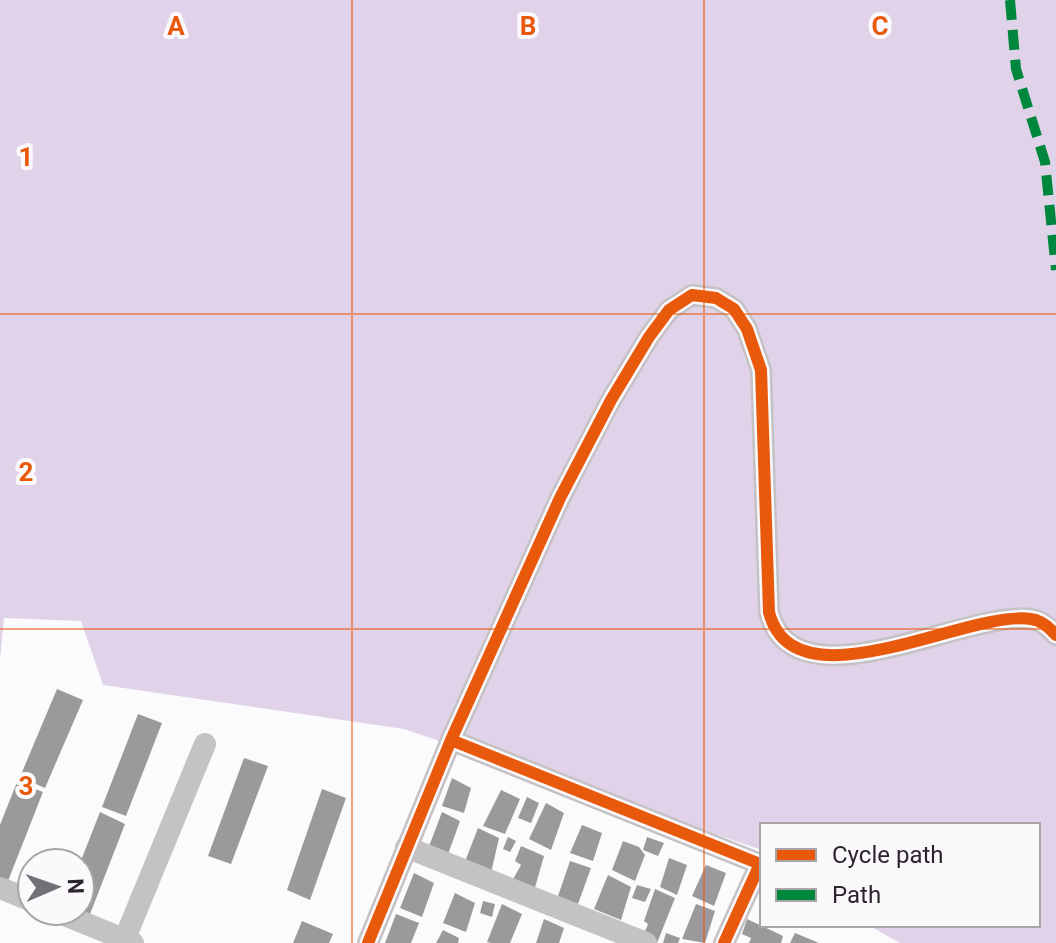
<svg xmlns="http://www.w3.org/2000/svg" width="1056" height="943" font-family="Roboto,sans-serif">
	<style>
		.forest { fill: #e0d2e8 }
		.building { fill: #9b999c }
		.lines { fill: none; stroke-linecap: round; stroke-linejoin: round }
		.minor { stroke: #c4c2c5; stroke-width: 22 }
		.quiet { stroke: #00873e; stroke-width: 10; stroke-dasharray: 20 10; stroke-linecap: butt }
		.cycleway-casing { stroke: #fcf9fd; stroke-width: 17 }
		.cycleway { stroke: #e8590c; stroke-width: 12 }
		.grid { fill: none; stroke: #e8590c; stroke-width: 2; stroke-opacity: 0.55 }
		.grid-label { font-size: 26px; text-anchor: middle; font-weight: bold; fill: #e8590c; stroke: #fcf9fd; stroke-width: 8; stroke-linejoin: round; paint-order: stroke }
	</style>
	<rect width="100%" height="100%" fill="#fbfafc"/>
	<!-- forest -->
	<path class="forest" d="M 0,0 L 1056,0 L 1056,943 L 900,943 L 868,925 L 1038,925 L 1038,825 L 762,825 L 762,850 L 404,729 L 103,685 L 81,621 L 4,618 L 0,660 Z"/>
	<!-- building -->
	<path class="building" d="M 57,689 L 83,700 L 45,788 L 20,777 Z
		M 138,714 L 162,723 L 126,816 L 102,807 Z
		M 244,758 L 268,766 L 231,864 L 208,856 Z
		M 452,778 L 471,788 L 464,813 L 442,806 Z
		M 17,782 L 43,792 L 8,881 L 0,878 L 0,825 Z
		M 322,789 L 346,798 L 310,900 L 287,890 Z
		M 501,790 L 520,799 L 505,834 L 483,826 Z
		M 527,797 L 539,803 L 531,823 L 518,818 Z
		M 546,803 L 564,813 L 551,850 L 529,839 Z
		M 100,812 L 125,824 L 90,914 L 80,910 L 80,863 Z
		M 442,812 L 460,821 L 447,857 L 428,849 Z
		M 582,825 L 602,833 L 593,861 L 570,853 Z
		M 478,828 L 499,838 L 491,873 L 464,864 Z
		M 508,837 L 516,841 L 510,852 L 503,849 Z
		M 647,837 L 664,843 L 658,856 L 643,850 Z
		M 623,841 L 639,847 L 645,855 L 635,881 L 612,870 Z
		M 521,846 L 544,856 L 534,891 L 512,881 L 521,865 L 515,861 Z
		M 669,858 L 687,865 L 677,895 L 660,887 Z
		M 570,861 L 591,868 L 578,904 L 558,896 Z
		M 706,865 L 726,873 L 714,906 L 692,896 Z
		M 414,873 L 434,883 L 422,917 L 400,908 Z
		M 608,875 L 631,887 L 621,920 L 594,909 Z
		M 637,885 L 651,889 L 645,902 L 632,898 Z
		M 655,889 L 675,898 L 657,943 L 643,937 L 648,924 L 644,921 Z
		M 455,893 L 475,903 L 466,932 L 443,923 Z
		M 483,901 L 495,904 L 492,917 L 480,913 Z
		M 502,904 L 522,914 L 510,943 L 491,943 L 487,942 Z
		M 696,904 L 715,911 L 705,943 L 682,939 Z
		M 396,914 L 419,923 L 411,943 L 385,943 Z
		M 544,919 L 564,928 L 559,943 L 536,943 Z
		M 747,919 L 783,936 L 781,943 L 749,943 L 751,938 L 742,934 Z
		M 302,921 L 333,934 L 329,943 L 293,943 Z
		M 443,930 L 459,938 L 458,943 L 436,943 Z
		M 666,933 L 680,938 L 678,943 L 663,943 Z
		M 795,933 L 819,943 L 790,943 Z"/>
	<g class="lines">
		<!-- minor -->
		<path class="minor" d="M 451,740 L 760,864 L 724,943
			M 406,847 L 646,943
			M 0,888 L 32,901
			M 55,911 L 133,943
			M 123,943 L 205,744
			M 368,943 L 451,740 L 560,498 L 611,400 L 649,337 L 669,310 L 692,295 L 716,298 L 734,309 L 747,329 L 761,370 L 769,612 C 794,710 968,609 1031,619 C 1041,620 1049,627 1056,635"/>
		<!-- quiet -->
		<path class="quiet" d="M 1010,0 L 1016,69 L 1045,162 L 1056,270"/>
		<defs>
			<path id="cycleway" d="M 451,740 L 760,864 L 724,943
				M 368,943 L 451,740 L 560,498 L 611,400 L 649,337 L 669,310 L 692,295 L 716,298 L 734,309 L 747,329 L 761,370 L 769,612 C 794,710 968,609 1031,619 C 1041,620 1049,627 1056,635"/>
		</defs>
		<!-- cycleway casing -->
		<use href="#cycleway" class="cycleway-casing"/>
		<!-- cycleway -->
		<use href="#cycleway" class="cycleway"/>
	</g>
	<!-- grid -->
	<path class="grid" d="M 352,0 L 352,943M 704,0 L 704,943M 0,314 L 1056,314M 0,629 L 1056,629"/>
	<g class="grid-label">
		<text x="176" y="35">A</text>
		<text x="528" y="35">B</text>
		<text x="880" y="35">C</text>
		<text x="26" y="166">1</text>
		<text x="26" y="481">2</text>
		<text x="26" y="795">3</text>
	</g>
	<!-- legend -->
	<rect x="760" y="823" width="280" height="104" fill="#fcf9fd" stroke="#a8a5a9" stroke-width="2"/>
	<rect x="776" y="849" width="40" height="12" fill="#e8590c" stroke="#a8a5a9" stroke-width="2"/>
	<text x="832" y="863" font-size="24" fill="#2a262c">Cycle path</text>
	<rect x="776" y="889" width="40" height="12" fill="#00873e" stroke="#a8a5a9" stroke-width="2"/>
	<text x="832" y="903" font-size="24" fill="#2a262c">Path</text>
	<!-- north arrow -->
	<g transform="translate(56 887) rotate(88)"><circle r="38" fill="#fcf9fd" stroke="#a8a5a9" stroke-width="2"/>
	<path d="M0-6L14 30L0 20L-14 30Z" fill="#737075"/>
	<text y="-12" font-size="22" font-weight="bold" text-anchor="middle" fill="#2a262c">N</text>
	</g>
</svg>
